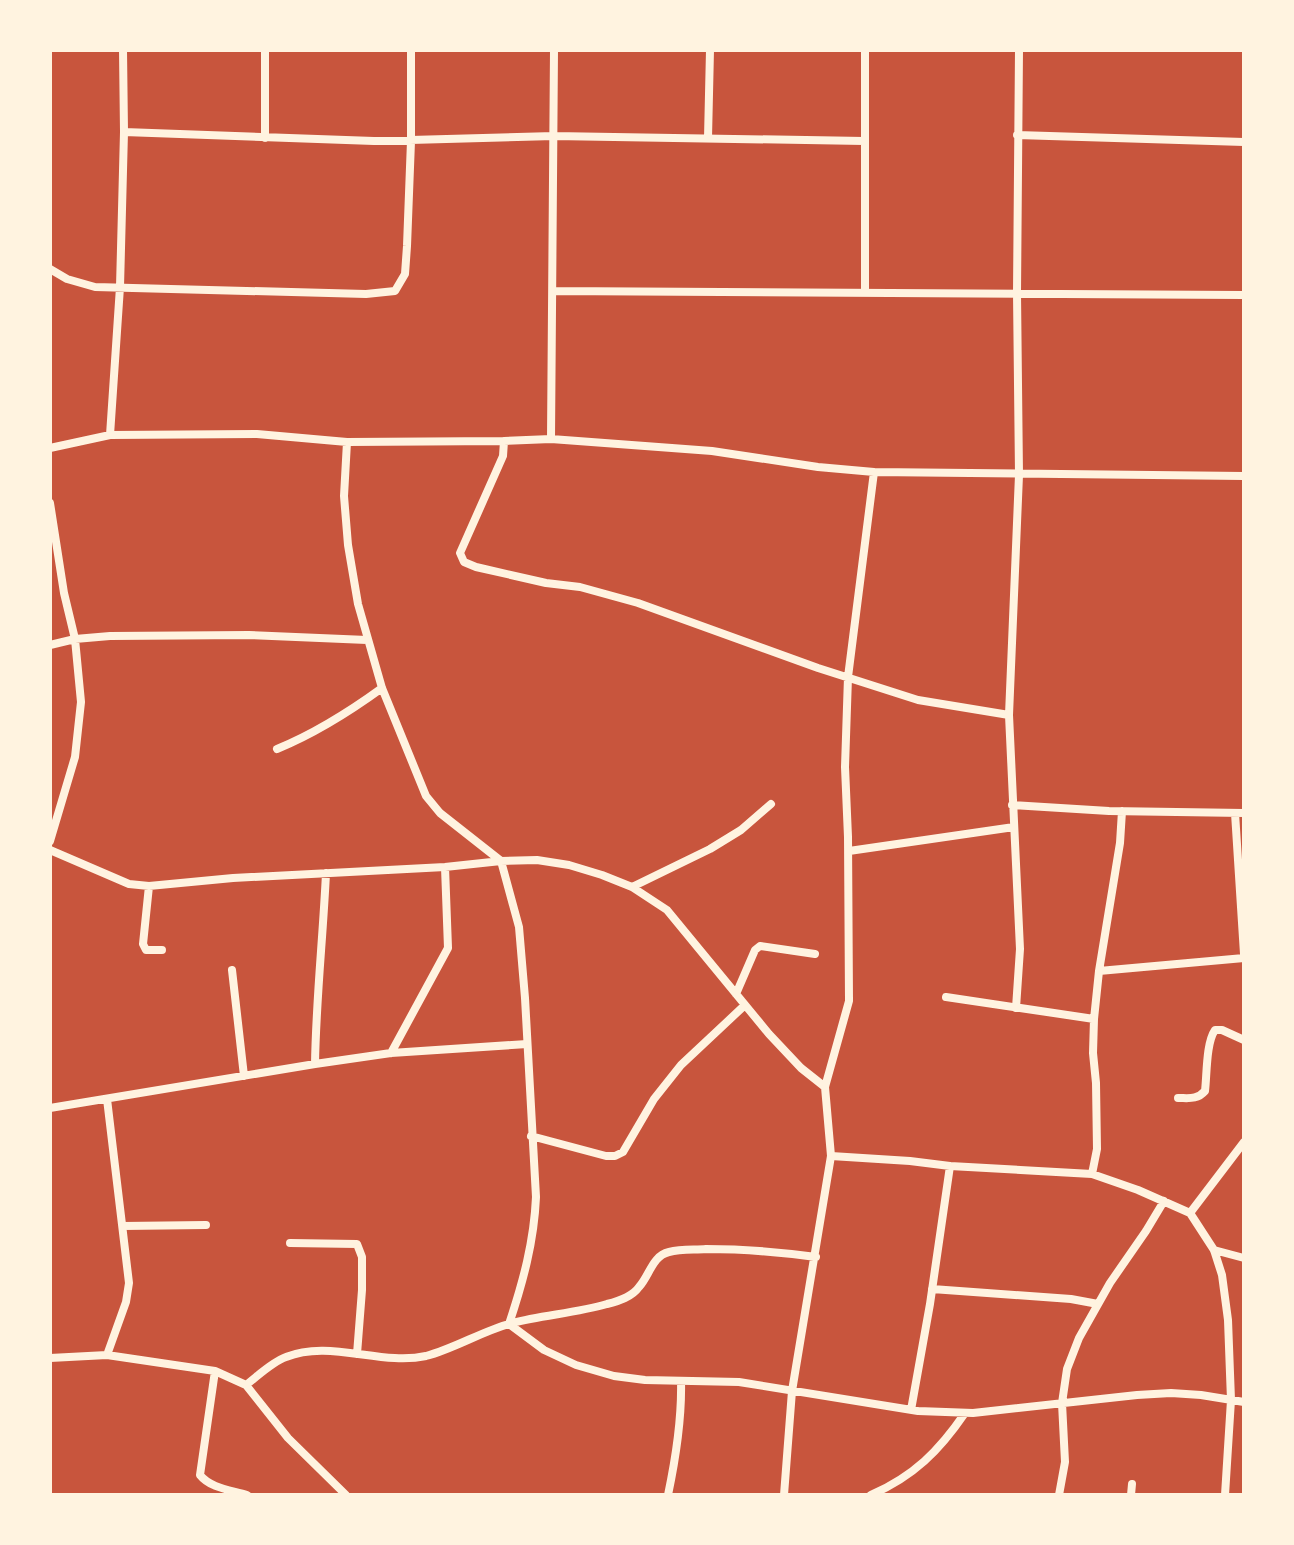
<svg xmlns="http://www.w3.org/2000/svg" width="1294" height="1545" font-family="'IBM Plex Serif',serif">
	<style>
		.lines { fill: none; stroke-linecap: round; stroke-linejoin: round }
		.minor { stroke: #fff3e0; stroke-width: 8 }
	</style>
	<rect width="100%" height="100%" fill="#c8553d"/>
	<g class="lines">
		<!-- minor -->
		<path class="minor" d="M 265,50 L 265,138
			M 865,50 L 865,293
			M 124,132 L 374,141 L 554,136 L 864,141
			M 1017,135 L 1244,142
			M 708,138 L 710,50
			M 50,269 L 67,279 L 95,287 L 366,294 L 395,291 L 405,274 L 407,246 L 411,141 L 411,50
			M 553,291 L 1244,295
			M 110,435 L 120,287 L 124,132 L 123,50
			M 551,439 L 554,50
			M 504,441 L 503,456 L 460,553 L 464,562 L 476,567 L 546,583 L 580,587 L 638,603 L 818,668 L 918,700 L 1009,715
			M 347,442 L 344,496 L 348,545 L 358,604 L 382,688 L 426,796 L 440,813 L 501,861 L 519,927 L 525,998 L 536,1197 C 534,1242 523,1282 509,1324 L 544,1350 L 576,1365 L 614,1376 L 645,1380 L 739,1382 L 918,1411 L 973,1413 L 1137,1395 L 1171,1393 L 1201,1395 L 1244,1402
			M 50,448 L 110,435 L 257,434 L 347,442 L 504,441 L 551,439 L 712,451 L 818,467 L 874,472 L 1244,476
			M 50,503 L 64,593 L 75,639 L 81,702 L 75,757 L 50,841
			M 50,645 L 75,639 L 110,636 L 249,635 L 367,640
			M 277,749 C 316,733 349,712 382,688
			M 1012,805 L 1109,811 L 1244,813
			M 1235,813 L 1244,954
			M 50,850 L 129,884 L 149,886 L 233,878 L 445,867 L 501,861 L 537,860 L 569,865 L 602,875 L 632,887 L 667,910 L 769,1034 L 801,1068 L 825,1087
			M 849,851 L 1014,827
			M 149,886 L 143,944 L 146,950 L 162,950
			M 632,887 L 710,849 L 741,830 L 771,804
			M 232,970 L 244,1076
			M 1099,971 L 1244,958
			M 736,994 L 755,950 L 760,946 L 815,954
			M 946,997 L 1094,1019
			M 1016,1008 L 1020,949 L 1009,715 L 1019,475 L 1017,293 L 1019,50
			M 391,1053 L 448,948 L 445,867
			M 315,1064 C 316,1000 323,937 326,873
			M 1178,1098 C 1189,1098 1197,1100 1205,1091 C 1207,1074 1206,1043 1215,1030 L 1222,1030 L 1244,1040
			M 107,1099 L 129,1283 L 126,1302 L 107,1355
			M 50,1108 L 315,1064 L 391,1053 L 527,1044
			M 531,1136 L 606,1156 L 615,1156 L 623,1152 L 654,1099 L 681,1065 L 745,1005
			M 831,1156 L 910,1161 L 950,1166 L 1092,1174 L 1138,1190 L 1190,1213 L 1214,1250 L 1222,1275 L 1228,1320 L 1231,1400 L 1225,1495
			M 1092,1174 L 1097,1149 L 1096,1083 L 1093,1053 L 1094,1019 L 1099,971 L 1120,843 L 1122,811
			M 1190,1213 L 1244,1142
			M 123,1226 L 206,1225
			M 290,1243 L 357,1244 L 362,1257 L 362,1290 L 357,1354
			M 1214,1250 L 1244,1258
			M 932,1289 L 1071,1299 L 1098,1304
			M 50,1358 L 107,1355 L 215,1371 L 246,1385 L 288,1438 L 346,1495
			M 215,1371 L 200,1475 C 210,1488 231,1490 247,1495
			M 246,1385 C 259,1375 272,1362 286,1357 C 329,1339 381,1366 426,1356 C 456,1348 482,1331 512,1323 C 543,1315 576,1313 607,1304 C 619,1301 632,1297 639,1287 C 650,1275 652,1256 669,1252 C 681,1249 694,1250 706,1249 C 743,1249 779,1252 816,1257
			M 911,1410 L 930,1304 L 950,1166
			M 668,1495 C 676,1457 682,1420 681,1381
			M 784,1495 L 792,1391 L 831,1156 L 825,1087 L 849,1001 L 848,837 L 845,767 L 848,677 L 874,472
			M 871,1495 C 914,1476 939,1451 965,1413
			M 1059,1495 L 1065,1462 L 1062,1403 L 1067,1369 L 1079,1338 L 1110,1283 L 1146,1231 L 1164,1201
			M 1131,1495 L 1132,1484"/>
	</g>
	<!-- border -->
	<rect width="1294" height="1545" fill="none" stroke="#fff3e0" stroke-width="104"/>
</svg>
